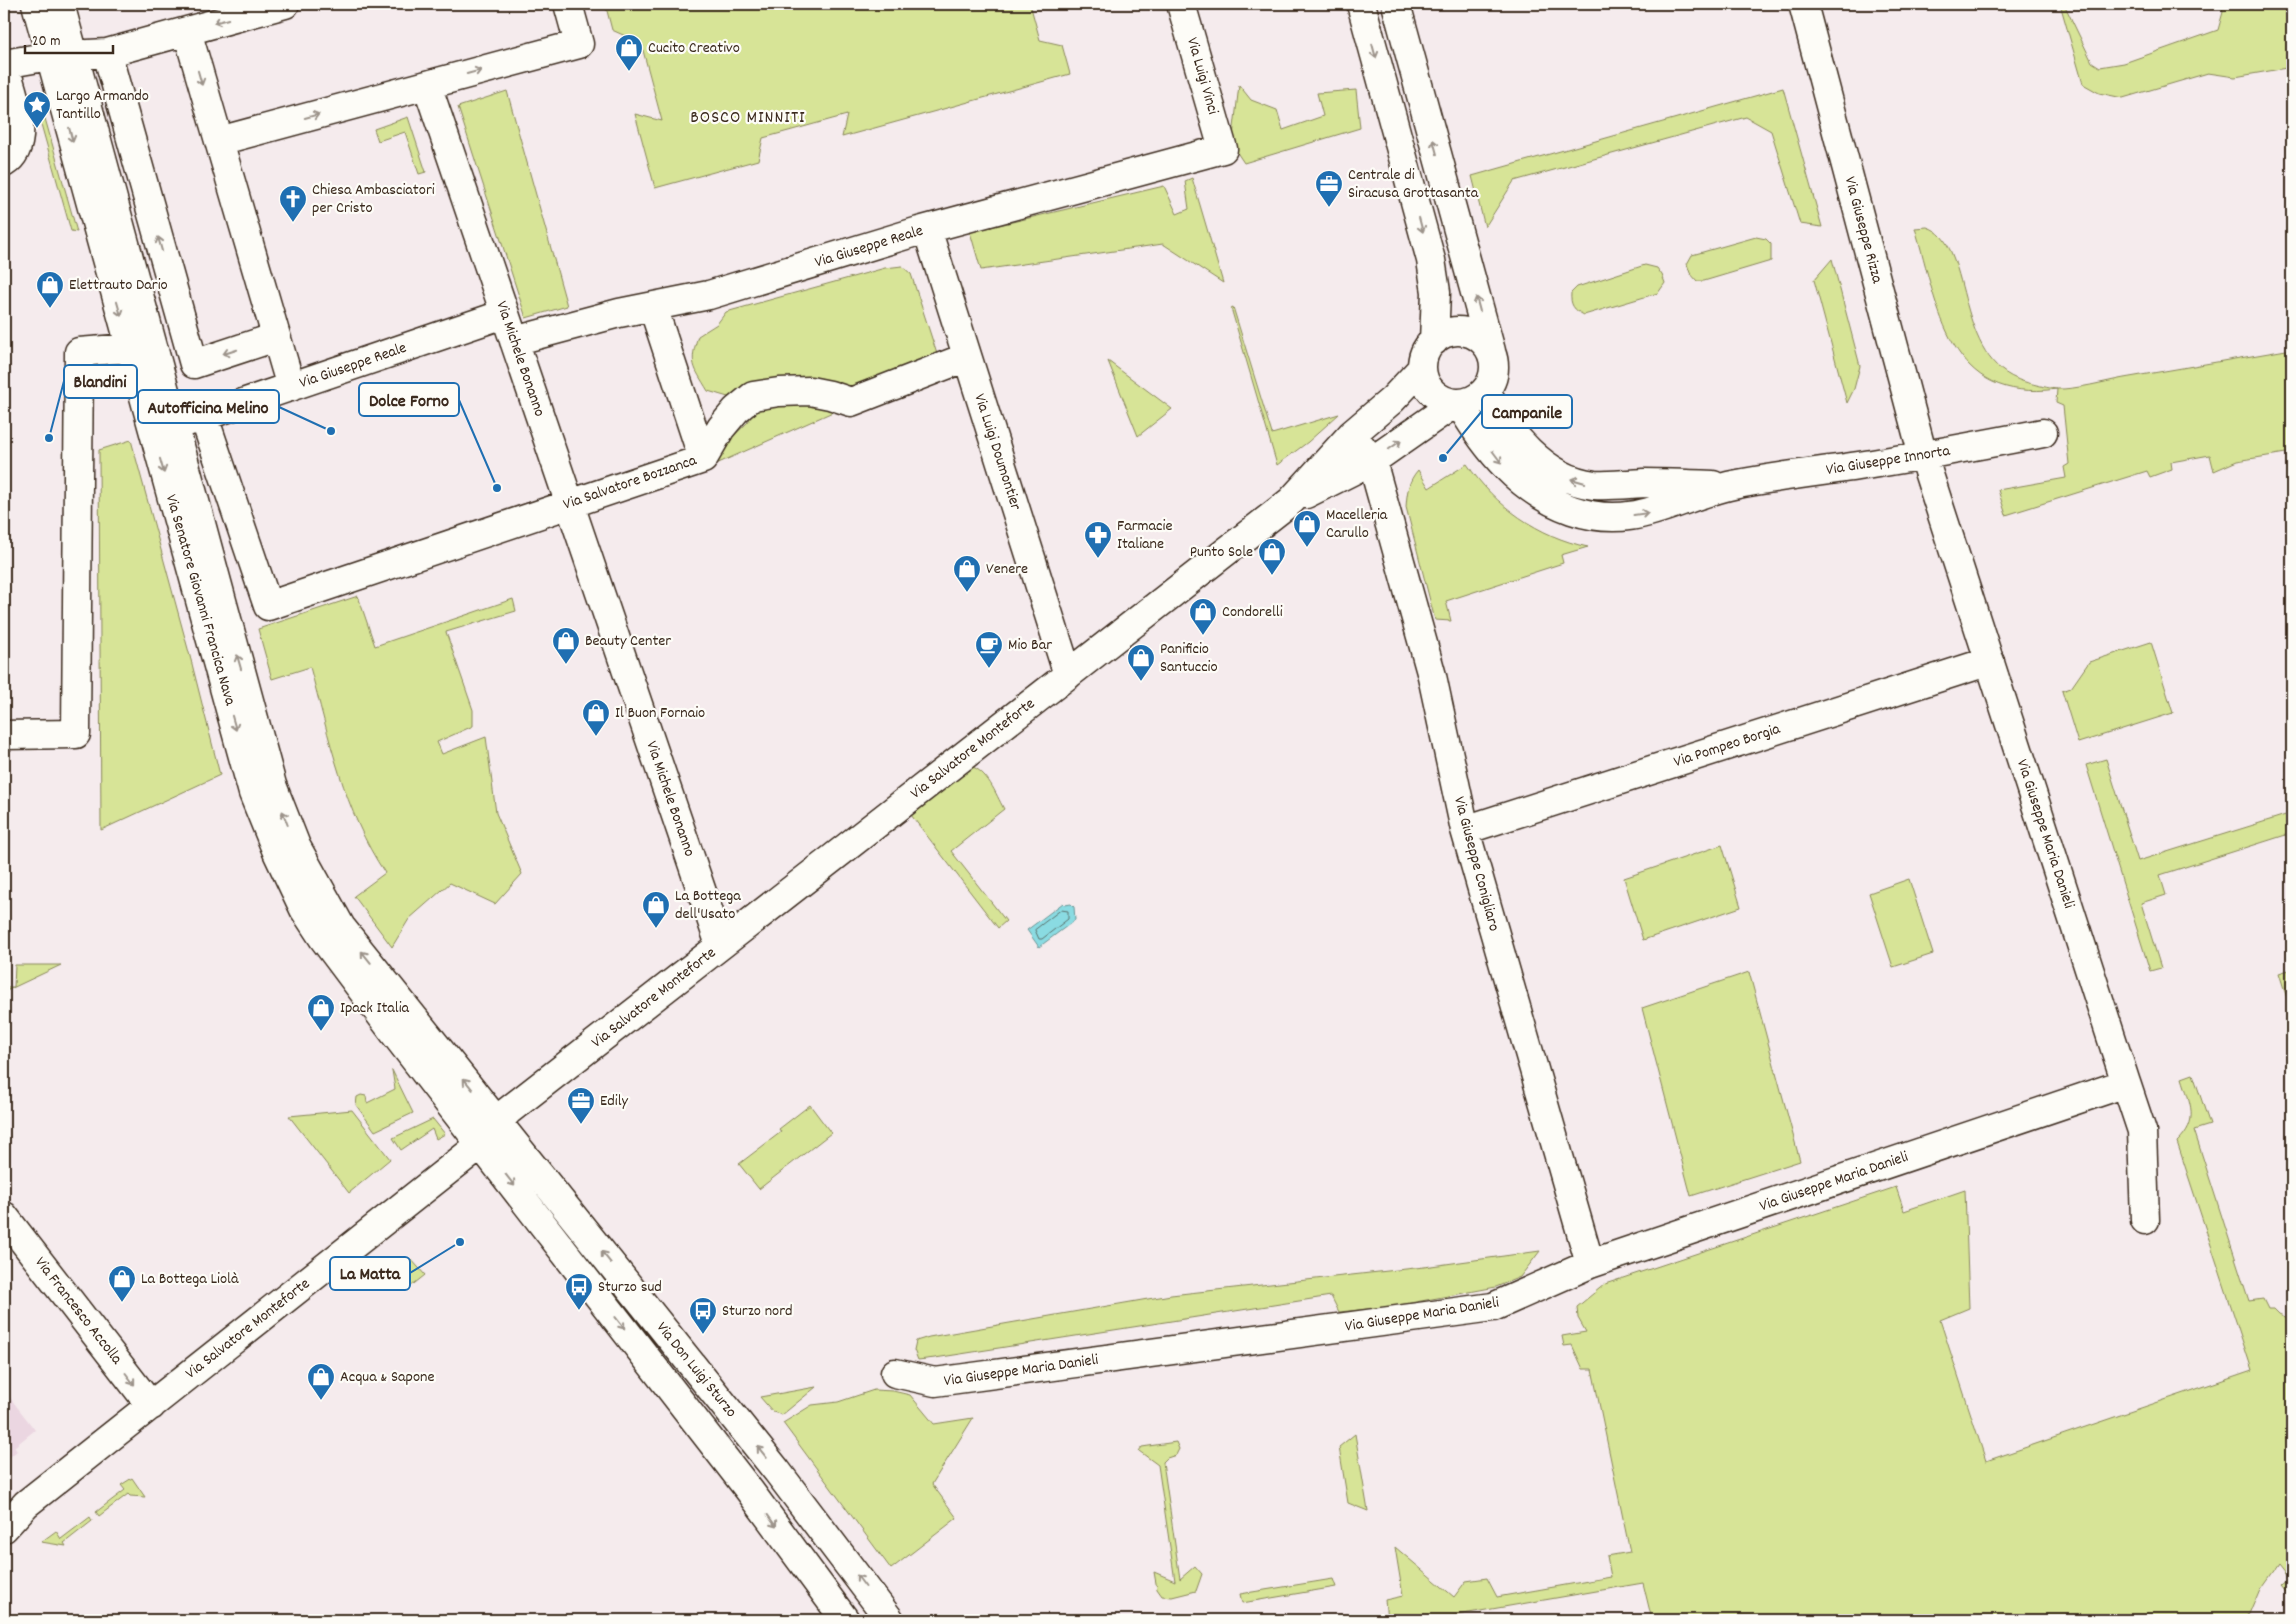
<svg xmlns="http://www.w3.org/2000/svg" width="2296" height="1624" font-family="Dekko,sans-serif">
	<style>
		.built { fill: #ebd6e1 }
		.green { fill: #d7e497; stroke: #89875a }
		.water { fill: #8adbe2; stroke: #6a9494 }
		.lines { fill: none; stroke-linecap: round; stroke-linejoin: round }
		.shore { stroke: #5b716c; stroke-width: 1 }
		.minor-casing { stroke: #3b2a1e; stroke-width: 31 }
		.minor { stroke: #fdfcf7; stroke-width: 28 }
		.oneway { stroke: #9c938a }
		.labels { text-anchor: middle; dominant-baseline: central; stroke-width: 4.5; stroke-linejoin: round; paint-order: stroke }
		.poi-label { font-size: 16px; fill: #3b2a1e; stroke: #fdfcf7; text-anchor: start }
		.street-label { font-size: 16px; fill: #3b2a1e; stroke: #fdfcf7 }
		.neighbourhood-label { font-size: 18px; letter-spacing: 1px; fill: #3b2a1e; stroke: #fdfcf7 }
		.leader { fill: none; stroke: #1f6fb2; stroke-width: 2 }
		.callout-dot { fill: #1f6fb2; stroke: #fdfcf7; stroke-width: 2 }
		.callout { fill: #fdfcf7; stroke: #1f6fb2; stroke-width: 2 }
		.callout-label { font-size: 18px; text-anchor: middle; font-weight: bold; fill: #3b2a1e }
	</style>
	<rect width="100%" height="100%" fill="#f5ebed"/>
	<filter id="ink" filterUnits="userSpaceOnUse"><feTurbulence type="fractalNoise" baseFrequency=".02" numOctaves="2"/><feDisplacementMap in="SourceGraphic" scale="10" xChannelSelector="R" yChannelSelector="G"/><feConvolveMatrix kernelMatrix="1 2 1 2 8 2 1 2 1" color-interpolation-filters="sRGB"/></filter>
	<g filter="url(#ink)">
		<!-- built -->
		<path class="built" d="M 4,1390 L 35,1430 L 14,1447 L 17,1451 L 4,1462 Z"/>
		<!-- green -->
		<path class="green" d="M 617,4 L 1030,4 L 1040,40 L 1062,45 L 1070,74 L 842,137 L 847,115 L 763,138 L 758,160 L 655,188 L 635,114 L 662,121 L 641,43 L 612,30 L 606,7 Z
			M 2060,4 L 2064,4 L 2092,62 L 2100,67 L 2124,63 L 2218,30 L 2223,12 L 2221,4 L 2292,4 L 2292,67 L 2235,77 L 2208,73 L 2123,98 L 2099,93 L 2083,84 Z
			M 1239,85 L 1251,100 L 1277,110 L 1283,130 L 1323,116 L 1317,93 L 1356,90 L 1360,128 L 1244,163 L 1232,145 Z
			M 1783,88 L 1822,227 L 1800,224 L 1771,131 L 1746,117 L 1514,181 L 1485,227 L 1472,176 Z
			M 37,90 L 77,232 L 71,231 L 32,92 Z
			M 507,91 L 567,306 L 526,318 L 458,107 Z
			M 408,117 L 426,172 L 419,174 L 405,132 L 378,141 L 374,129 Z
			M 1192,178 L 1223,283 L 1163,244 L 981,270 L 970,232 L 1164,186 L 1177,214 L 1189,209 L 1185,181 Z
			M 1927,227 C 1973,241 1953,353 2017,379 C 2022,382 2052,389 2057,389 C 2074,390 2107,381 2124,378 C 2180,368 2236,359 2292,349 L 2292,452 L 2237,461 L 2214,471 L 2210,455 L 2171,462 L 2172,469 L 2150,477 L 2147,471 L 2006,515 L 1998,490 L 2066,478 L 2064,467 L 2069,464 L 2063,406 L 2056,403 L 2057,389 C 1947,404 1939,309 1915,228 Z
			M 1756,237 L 1766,239 L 1771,244 L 1771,261 L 1704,281 L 1697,281 L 1690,273 L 1687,264 L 1692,255 Z
			M 1832,259 L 1860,366 L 1854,389 L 1847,403 L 1814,280 Z
			M 1645,265 L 1657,268 L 1662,275 L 1665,283 L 1658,293 L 1584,315 C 1574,310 1570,305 1571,293 L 1577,287 Z
			M 902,266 L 911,274 L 937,354 L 866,386 L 728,397 L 708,391 C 693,366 689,364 698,336 L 717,324 L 726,312 L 885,268 Z
			M 1233,307 L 1272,434 L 1339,414 L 1308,442 L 1277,465 L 1231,308 Z
			M 1108,361 L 1172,409 L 1138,436 Z
			M 810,396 L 835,411 L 714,465 L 723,446 L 748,422 L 759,402 Z
			M 131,440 L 191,660 L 220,775 L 101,830 L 99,450 Z
			M 1467,464 C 1495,506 1539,537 1588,547 L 1561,555 L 1563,563 L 1446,601 L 1451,621 L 1435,620 L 1406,507 C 1407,493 1408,481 1418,470 L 1429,488 Z
			M 358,596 L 375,646 L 513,599 L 516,611 L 446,632 L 473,710 L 473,726 L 437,742 L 442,754 L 486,737 L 496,813 L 522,874 L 495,904 L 450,883 L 409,919 L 392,947 L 354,896 L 385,873 C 344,812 329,737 310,667 L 272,679 L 258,629 Z
			M 2151,642 L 2173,713 L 2078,743 L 2062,691 L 2071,688 L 2089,662 Z
			M 2106,759 L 2138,861 L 2292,813 L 2292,833 L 2160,875 L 2166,895 L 2141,903 L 2161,968 L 2150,971 L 2086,765 Z
			M 970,766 C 988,771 995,793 1004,809 L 951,851 L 1006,921 L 998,928 L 911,815 Z
			M 1722,845 L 1741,907 L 1643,940 L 1624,878 Z
			M 1909,879 L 1933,954 L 1893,967 L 1869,893 Z
			M 15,965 L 61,965 L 4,992 L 4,987 L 14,987 Z
			M 2292,969 L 2292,1014 L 2279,973 Z
			M 1749,972 L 1800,1161 L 1691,1196 L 1642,1008 Z
			M 392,1070 L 413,1113 L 375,1131 L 356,1105 L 357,1097 L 361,1095 L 366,1096 L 367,1103 L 395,1089 Z
			M 2193,1074 L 2210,1125 L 2194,1130 L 2249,1301 L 2263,1299 L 2268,1309 L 2274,1309 L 2279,1314 L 2292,1320 L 2292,1597 L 2282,1585 L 2289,1579 L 2278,1565 L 2261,1589 L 2250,1615 L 2241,1620 L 1652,1620 L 1643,1583 L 1428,1620 L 1384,1620 L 1387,1619 L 1385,1600 L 1403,1596 L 1395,1547 L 1454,1597 L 1466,1581 L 1487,1578 L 1497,1597 L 1611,1577 L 1607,1556 L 1630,1552 L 1592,1369 L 1583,1369 L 1572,1345 L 1564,1346 L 1562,1336 L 1586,1332 L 1578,1318 L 1577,1307 L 1605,1284 L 1896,1187 L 1904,1211 L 1965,1190 L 1969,1308 L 1940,1320 L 1986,1461 L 2252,1370 L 2177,1142 C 2200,1120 2190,1104 2182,1078 Z
			M 810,1105 L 831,1133 L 759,1189 L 739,1164 L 781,1132 L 779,1129 Z
			M 352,1110 L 390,1159 L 349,1193 L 289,1116 Z
			M 433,1119 L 445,1134 L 436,1139 L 432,1129 L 401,1150 L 393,1138 Z
			M 1540,1251 L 1520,1277 L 1496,1287 L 1389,1307 L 1339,1312 L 1331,1296 L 935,1358 L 918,1360 L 914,1350 L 916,1341 L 929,1337 L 1171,1295 L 1424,1267 Z
			M 411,1259 L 425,1275 L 405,1291 L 392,1274 Z
			M 816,1387 L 782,1415 L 773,1412 L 760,1397 Z
			M 874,1390 L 893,1391 L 910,1395 L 934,1424 L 973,1418 L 932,1484 L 957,1518 L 891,1569 L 783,1423 L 812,1405 L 838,1402 Z
			M 1355,1434 L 1368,1511 L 1348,1503 L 1339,1447 Z
			M 1176,1442 L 1179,1449 L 1176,1455 L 1167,1458 L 1163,1462 L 1180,1579 L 1195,1566 L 1202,1574 L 1196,1591 L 1172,1597 L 1162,1596 L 1157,1589 L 1154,1572 L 1175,1581 L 1158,1465 L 1139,1451 L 1142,1447 Z
			M 132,1478 L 145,1497 L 130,1496 L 128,1494 L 99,1516 L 96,1512 L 125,1490 L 121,1485 Z
			M 90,1517 L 92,1521 L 64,1543 L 66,1546 L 41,1542 L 56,1531 L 61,1539 Z
			M 1333,1579 L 1336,1587 L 1242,1603 L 1240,1594 Z"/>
		<!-- water -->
		<path class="water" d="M 1063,903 L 1065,905 L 1071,904 L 1074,907 L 1075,920 L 1039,947 L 1027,930 Z"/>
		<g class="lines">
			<!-- shore -->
			<path class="shore" d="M 1061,910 L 1068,911 L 1068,919 L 1042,939 L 1039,939 L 1035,930 Z"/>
			<defs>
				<path id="minor" d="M 36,4 L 253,793 L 277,852 L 304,909 L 323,938 L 395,1034 L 749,1490 L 845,1620
					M 60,4 L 272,785 L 296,846 L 341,927 L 777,1471 L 890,1620
					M 1361,4 L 1431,260 L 1436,292 L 1434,341
					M 1396,4 L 1491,351
					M 187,31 L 219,141 L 579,44 L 568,4
					M 107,53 L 194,364 L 276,337
					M 4,64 L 50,56 L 107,53 L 285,4
					M 427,85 L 720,945
					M 219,141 L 291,387
					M 4,163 C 34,144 12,91 4,64
					M 927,229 L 1068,675
					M 653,307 L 703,459
					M1422 367a36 36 0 1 1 72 0a36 36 0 1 1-72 0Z
					M 514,341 L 619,313 L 709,295 L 919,231 L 1223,149 L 1181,4
					M 1486,391 C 1507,432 1544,479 1594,485 C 1610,486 1628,484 1644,483 C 1667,483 1690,484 1713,485
					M 1459,403 C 1486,449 1520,492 1572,510 C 1636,532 1676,497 1733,485 C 1779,476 1826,471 1872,464 C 1929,455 1986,444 2043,433
					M 204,417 L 268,606 L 703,459 L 721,428 L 736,410 L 753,396 L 779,392 L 810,391 L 830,395 L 851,402 L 967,357
					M 187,422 L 504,314
					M 1352,434 L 1372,461 L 1432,676 L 1465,830 L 1590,1264
					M 1306,494 L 1372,461 L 1455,403
					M 4,735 L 76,734 L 79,352 L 129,348
					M 1465,830 L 1990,661
					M 2126,1083 L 2142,1131 L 2145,1220
					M 4,1216 L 151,1406
					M 895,1373 L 935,1382 L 1493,1307 L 1590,1264 L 2126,1083 L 1923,456 L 1803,4
					M 4,1528 L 26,1504 L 471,1152 L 508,1111 L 1291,501 L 1352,434 L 1392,400 L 1422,368"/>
			</defs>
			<!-- minor casing -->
			<use href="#minor" class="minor-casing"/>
			<!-- minor -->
			<use href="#minor" class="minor"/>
		</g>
		<!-- one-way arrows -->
		<defs><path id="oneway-shaft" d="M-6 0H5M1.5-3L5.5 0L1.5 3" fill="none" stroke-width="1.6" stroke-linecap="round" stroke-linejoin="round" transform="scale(1.25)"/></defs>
		<g class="oneway">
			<use href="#oneway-shaft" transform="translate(221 21) rotate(165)"/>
			<use href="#oneway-shaft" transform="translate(1374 51) rotate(75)"/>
			<use href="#oneway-shaft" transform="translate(474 72) rotate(-15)"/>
			<use href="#oneway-shaft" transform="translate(200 78) rotate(74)"/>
			<use href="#oneway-shaft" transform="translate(312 116) rotate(-15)"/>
			<use href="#oneway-shaft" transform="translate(71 135) rotate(75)"/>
			<use href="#oneway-shaft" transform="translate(1435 147) rotate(-105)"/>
			<use href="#oneway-shaft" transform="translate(1421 225) rotate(75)"/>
			<use href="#oneway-shaft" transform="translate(160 244) rotate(-106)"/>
			<use href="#oneway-shaft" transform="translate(1478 304) rotate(-105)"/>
			<use href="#oneway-shaft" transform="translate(119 309) rotate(74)"/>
			<use href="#oneway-shaft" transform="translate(230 352) rotate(162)"/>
			<use href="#oneway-shaft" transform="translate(1395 445) rotate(-35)"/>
			<use href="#oneway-shaft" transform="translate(1497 457) rotate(53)"/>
			<use href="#oneway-shaft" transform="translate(162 466) rotate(74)"/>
			<use href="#oneway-shaft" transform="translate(1578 481) rotate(-164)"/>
			<use href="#oneway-shaft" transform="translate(1641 514) rotate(-8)"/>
			<use href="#oneway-shaft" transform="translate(239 662) rotate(-106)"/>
			<use href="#oneway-shaft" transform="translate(234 723) rotate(74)"/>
			<use href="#oneway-shaft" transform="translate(285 818) rotate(-111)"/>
			<use href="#oneway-shaft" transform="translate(366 957) rotate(-129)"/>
			<use href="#oneway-shaft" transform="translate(468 1084) rotate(-129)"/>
			<use href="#oneway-shaft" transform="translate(510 1180) rotate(52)"/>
			<use href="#oneway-shaft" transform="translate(606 1257) rotate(-129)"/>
			<use href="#oneway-shaft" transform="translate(620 1323) rotate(52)"/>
			<use href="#oneway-shaft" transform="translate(130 1379) rotate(53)"/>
			<use href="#oneway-shaft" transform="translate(762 1452) rotate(-129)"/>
			<use href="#oneway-shaft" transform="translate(772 1521) rotate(54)"/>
			<use href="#oneway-shaft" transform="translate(861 1581) rotate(-127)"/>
		</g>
	</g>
	<!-- icons -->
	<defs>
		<symbol id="shop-pin" viewBox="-11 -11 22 30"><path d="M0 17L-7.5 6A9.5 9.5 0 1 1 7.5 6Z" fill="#1f6fb2" stroke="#fdfcf7"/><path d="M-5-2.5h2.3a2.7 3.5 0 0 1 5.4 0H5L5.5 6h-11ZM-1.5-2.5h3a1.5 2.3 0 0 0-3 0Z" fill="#fff"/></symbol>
		<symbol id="sight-pin" viewBox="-11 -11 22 30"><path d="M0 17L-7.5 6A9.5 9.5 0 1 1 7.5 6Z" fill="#1f6fb2" stroke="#fdfcf7"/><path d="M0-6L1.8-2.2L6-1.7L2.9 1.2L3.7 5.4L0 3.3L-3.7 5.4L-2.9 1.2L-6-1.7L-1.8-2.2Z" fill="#fff"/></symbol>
		<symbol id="office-pin" viewBox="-11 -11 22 30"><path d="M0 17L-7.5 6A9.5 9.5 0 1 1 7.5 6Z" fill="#1f6fb2" stroke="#fdfcf7"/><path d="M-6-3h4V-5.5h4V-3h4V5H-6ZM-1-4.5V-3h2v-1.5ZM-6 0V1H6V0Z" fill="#fff"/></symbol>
		<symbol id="church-pin" viewBox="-11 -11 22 30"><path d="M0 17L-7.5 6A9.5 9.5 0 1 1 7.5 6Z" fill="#1f6fb2" stroke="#fdfcf7"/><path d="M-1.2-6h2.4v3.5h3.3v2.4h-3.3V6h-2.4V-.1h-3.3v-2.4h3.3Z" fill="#fff"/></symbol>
		<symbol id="pharmacy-pin" viewBox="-11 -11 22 30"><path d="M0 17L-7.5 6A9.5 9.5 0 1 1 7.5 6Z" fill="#1f6fb2" stroke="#fdfcf7"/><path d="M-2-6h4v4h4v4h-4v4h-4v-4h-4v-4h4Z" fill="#fff"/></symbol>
		<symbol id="cafe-pin" viewBox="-11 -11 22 30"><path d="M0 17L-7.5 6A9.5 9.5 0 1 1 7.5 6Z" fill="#1f6fb2" stroke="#fdfcf7"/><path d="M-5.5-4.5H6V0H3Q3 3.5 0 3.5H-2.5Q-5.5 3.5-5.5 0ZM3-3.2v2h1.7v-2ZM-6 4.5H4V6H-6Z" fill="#fff"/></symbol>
		<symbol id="bus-pin" viewBox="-11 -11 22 30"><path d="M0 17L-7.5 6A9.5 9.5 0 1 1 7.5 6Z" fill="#1f6fb2" stroke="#fdfcf7"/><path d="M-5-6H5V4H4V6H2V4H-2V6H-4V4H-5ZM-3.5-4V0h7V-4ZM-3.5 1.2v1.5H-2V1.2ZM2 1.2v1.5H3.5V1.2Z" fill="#fff"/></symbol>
	</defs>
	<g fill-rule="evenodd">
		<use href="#shop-pin" x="613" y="32" width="32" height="43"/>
		<use href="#sight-pin" x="21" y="89" width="32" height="43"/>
		<use href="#office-pin" x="1313" y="168" width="32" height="43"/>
		<use href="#church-pin" x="277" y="183" width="32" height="43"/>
		<use href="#shop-pin" x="34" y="269" width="32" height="43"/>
		<use href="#shop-pin" x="1291" y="508" width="32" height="43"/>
		<use href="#pharmacy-pin" x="1082" y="519" width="32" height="43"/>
		<use href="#shop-pin" x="1256" y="536" width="32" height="43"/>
		<use href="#shop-pin" x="951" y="553" width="32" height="43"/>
		<use href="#shop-pin" x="1187" y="596" width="32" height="43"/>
		<use href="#shop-pin" x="550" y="625" width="32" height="43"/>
		<use href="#cafe-pin" x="973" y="629" width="32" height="43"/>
		<use href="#shop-pin" x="1125" y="642" width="32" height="43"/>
		<use href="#shop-pin" x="580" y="697" width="32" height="43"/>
		<use href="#shop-pin" x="640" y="889" width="32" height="43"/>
		<use href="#shop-pin" x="305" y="992" width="32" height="43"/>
		<use href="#office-pin" x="565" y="1085" width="32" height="43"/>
		<use href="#shop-pin" x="106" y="1263" width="32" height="43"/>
		<use href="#bus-pin" x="563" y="1271" width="32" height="43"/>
		<use href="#bus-pin" x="687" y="1295" width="32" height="43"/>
		<use href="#shop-pin" x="305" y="1361" width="32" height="43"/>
	</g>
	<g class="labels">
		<!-- poi labels -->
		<g class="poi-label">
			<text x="648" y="48">Cucito Creativo</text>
			<text x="56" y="96">Largo Armando<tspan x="56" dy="18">Tantillo</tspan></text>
			<text x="1348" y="175">Centrale di<tspan x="1348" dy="18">Siracusa Grottasanta</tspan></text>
			<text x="312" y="190">Chiesa Ambasciatori<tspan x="312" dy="18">per Cristo</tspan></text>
			<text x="69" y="285">Elettrauto Dario</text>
			<text x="1326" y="515">Macelleria<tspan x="1326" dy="18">Carullo</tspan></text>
			<text x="1117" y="526">Farmacie<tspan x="1117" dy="18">Italiane</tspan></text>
			<text x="1253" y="552" text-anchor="end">Punto Sole</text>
			<text x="986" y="569">Venere</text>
			<text x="1222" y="612">Condorelli</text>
			<text x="585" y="641">Beauty Center</text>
			<text x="1008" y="645">Mio Bar</text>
			<text x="1160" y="649">Panificio<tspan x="1160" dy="18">Santuccio</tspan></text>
			<text x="615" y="713">Il Buon Fornaio</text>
			<text x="675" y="896">La Bottega<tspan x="675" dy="18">dell'Usato</tspan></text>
			<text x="340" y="1008">Ipack Italia</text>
			<text x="600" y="1101">Edily</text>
			<text x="141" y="1279">La Bottega Liolà</text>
			<text x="598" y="1287">Sturzo sud</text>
			<text x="722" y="1311">Sturzo nord</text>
			<text x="340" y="1377">Acqua &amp; Sapone</text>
		</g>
		<!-- street labels -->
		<g class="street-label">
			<text transform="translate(1202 76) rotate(74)">Via Luigi Vinci</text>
			<text transform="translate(1863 230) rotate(75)">Via Giuseppe Rizza</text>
			<text transform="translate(869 247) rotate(-17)">Via Giuseppe Reale</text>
			<text transform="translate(520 359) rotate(71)">Via Michele Bonanno</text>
			<text transform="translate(353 366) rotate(-19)">Via Giuseppe Reale</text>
			<text transform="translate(997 452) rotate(72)">Via Luigi Doumontier</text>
			<text transform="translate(1888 461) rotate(-9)">Via Giuseppe Innorta</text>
			<text transform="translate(630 483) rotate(-19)">Via Salvatore Bozzanca</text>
			<text transform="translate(200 600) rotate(74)">Via Senatore Giovanni Francica Nava</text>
			<text transform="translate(1727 746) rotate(-18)">Via Pompeo Borgia</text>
			<text transform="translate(973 749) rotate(-38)">Via Salvatore Monteforte</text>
			<text transform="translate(670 799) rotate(71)">Via Michele Bonanno</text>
			<text transform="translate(2045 834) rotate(72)">Via Giuseppe Maria Danieli</text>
			<text transform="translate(1476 864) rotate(75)">Via Giuseppe Conigliaro</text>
			<text transform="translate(654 998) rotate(-38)">Via Salvatore Monteforte</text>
			<text transform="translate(1834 1182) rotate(-19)">Via Giuseppe Maria Danieli</text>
			<text transform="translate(78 1311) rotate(52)">Via Francesco Accolla</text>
			<text transform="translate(1422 1315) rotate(-9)">Via Giuseppe Maria Danieli</text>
			<text transform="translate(248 1329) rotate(-38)">Via Salvatore Monteforte</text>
			<text transform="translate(696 1370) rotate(51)">Via Don Luigi Sturzo</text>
			<text transform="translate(1021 1371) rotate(-8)">Via Giuseppe Maria Danieli</text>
		</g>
		<!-- neighbourhood labels -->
		<g class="neighbourhood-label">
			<text x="748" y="118">BOSCO MINNITI</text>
		</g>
	</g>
	<!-- callouts -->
	<path class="leader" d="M49 438L64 381M497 488L459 400M331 431L279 407M1443 458L1482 411M460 1242L410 1273"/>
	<g class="callout-dot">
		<circle cx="49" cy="438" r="5"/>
		<circle cx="497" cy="488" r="5"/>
		<circle cx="331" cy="431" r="5"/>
		<circle cx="1443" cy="458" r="5"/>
		<circle cx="460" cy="1242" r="5"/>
	</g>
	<g class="callout">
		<rect x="64" y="365" width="73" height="33" rx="5"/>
		<rect x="359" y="383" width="100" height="33" rx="5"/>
		<rect x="138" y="390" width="141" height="33" rx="5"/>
		<rect x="1482" y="395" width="90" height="33" rx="5"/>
		<rect x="330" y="1257" width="80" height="33" rx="5"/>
	</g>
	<g class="callout-label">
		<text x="100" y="387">Blandini</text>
		<text x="409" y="406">Dolce Forno</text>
		<text x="208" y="413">Autofficina Melino</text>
		<text x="1527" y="418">Campanile</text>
		<text x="370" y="1279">La Matta</text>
	</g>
	<!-- margin -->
	<rect width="2296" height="1624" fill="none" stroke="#fdfcf7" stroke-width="20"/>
	<rect x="10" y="10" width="2276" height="1604" fill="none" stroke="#3b2a1e" stroke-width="2" filter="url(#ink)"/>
	<!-- scale -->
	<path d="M25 45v8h88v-8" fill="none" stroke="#3b2a1e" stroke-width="2.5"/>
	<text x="32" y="45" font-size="15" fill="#3b2a1e" stroke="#fdfcf7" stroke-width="4" paint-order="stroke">20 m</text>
</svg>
